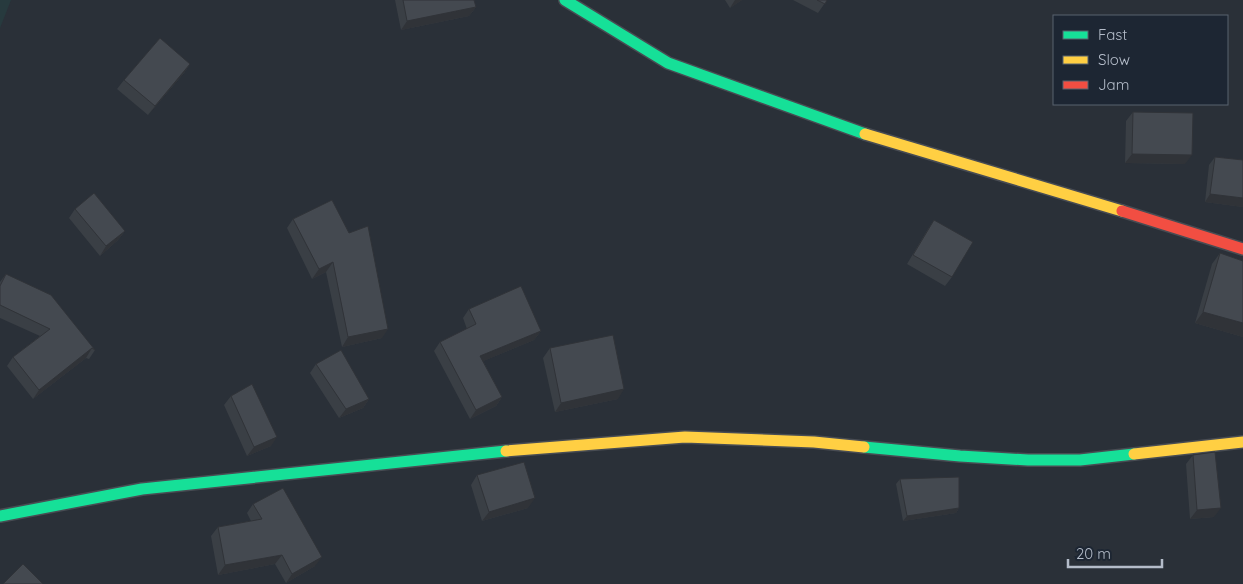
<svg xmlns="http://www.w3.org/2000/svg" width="1243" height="584" font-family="Quicksand,sans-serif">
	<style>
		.green { fill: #273a3e }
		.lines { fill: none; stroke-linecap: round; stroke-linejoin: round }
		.fast-casing { stroke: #484c53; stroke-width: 14 }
		.slow-casing { stroke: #484c53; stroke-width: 14 }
		.jam-casing { stroke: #484c53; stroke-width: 14 }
		.fast { stroke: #16e098; stroke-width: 11 }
		.slow { stroke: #ffcf43; stroke-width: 11 }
		.jam { stroke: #f24e42; stroke-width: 11 }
		.wall { fill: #3a3f45 }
		.shaded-wall { fill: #303338 }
		.building { fill: #444950; stroke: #303338 }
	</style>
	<rect width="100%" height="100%" fill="#2a3038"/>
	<!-- green -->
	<path class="green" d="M 0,0 L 11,0 L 0,28 Z"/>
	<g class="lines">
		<defs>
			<path id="fast" d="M 565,0 L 668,63 L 865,134
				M 864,447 L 960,456 L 1028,460 L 1080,460 L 1134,454
				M 0,516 L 142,489 L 506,451"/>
			<path id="slow" d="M 865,134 L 1122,211
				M 506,451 L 685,437 L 814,442 L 864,447
				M 1134,454 L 1243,442"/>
			<path id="jam" d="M 1122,211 L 1243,249"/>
		</defs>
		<!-- fast casing -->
		<use href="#fast" class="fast-casing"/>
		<!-- slow casing -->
		<use href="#slow" class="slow-casing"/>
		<!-- jam casing -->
		<use href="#jam" class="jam-casing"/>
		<!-- fast -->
		<use href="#fast" class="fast"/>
		<!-- slow -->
		<use href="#slow" class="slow"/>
		<!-- jam -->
		<use href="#jam" class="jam"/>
	</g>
	<!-- wall -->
	<path class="wall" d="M 395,0 L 474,0 L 476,7 L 469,16 L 401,30 Z
		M 725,0 L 742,0 L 730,8 Z
		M 793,0 L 827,0 L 818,13 Z
		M 190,64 L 184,73 L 148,115 L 117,89 L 124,80 Z
		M 1133,112 L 1185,164 L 1125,163 L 1126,121 Z
		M 1215,157 L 1243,160 L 1243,207 L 1205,202 L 1209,165 Z
		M 332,200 L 382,338 L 342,347 L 326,272 L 312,279 L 287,228 L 293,219 Z
		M 75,209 L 125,231 L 118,240 L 100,256 L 69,218 Z
		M 934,220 L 952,277 L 945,286 L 907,264 L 928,229 Z
		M 1220,253 L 1243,261 L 1243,337 L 1195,323 L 1212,264 Z
		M 6,274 L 95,350 L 89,359 L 86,358 L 33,399 L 7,366 L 13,357 L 40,336 L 0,318 L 0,282 Z
		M 469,309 L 541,331 L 534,340 L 483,361 L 502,397 L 496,406 L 470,419 L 434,351 L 440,342 L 467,329 L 463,318 Z
		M 550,348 L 618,399 L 555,412 L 543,358 Z
		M 316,364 L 369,399 L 363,408 L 339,418 L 310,373 Z
		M 231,396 L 271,446 L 247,456 L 224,405 Z
		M 1193,455 L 1214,517 L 1190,519 L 1186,464 Z
		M 477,475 L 528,508 L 482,521 L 471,485 Z
		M 900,479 L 959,508 L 956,513 L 903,521 L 896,484 Z
		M 253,504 L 315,566 L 286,583 L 275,564 L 218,575 L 211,536 L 218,527 L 251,521 L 247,513 Z"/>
	<!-- shaded-wall -->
	<path class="shaded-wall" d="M 735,0 L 742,0 L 730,8 Z
		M 476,7 L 469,16 L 401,30 L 407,21 Z
		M 190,64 L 184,73 L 148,115 L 155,106 Z
		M 1132,154 L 1192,155 L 1185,164 L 1125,163 Z
		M 1210,194 L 1243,198 L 1243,207 L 1205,202 Z
		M 125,231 L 118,240 L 100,256 L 106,246 Z
		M 333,262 L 326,272 L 312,279 L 319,269 Z
		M 1203,312 L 1243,323 L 1243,337 L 1195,323 Z
		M 388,329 L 382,338 L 342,347 L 348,337 Z
		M 541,331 L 534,340 L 474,365 L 480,356 Z
		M 92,348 L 86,358 L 33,399 L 39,390 Z
		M 624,389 L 618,399 L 555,412 L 561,403 Z
		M 502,397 L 496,406 L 470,419 L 476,410 Z
		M 369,399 L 363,408 L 339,418 L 346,409 Z
		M 277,437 L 271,446 L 247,456 L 254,447 Z
		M 535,498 L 528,508 L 482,521 L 489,512 Z
		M 959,508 L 956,513 L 903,521 L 907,516 Z
		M 1221,508 L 1214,517 L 1190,519 L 1197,510 Z
		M 282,555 L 275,564 L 218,575 L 225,565 Z
		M 322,557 L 315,566 L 286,583 L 292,574 Z"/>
	<!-- building -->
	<path class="building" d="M 403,0 L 474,0 L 476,7 L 407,21 Z
		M 817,0 L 827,0 L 825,4 Z
		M 160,38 L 190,64 L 155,106 L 124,80 Z
		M 1133,112 L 1193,113 L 1192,155 L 1132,154 Z
		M 1215,157 L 1243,160 L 1243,198 L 1210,194 Z
		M 94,193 L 125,231 L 106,246 L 75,209 Z
		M 332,200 L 349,233 L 368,226 L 388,329 L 348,337 L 333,262 L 319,269 L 293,219 Z
		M 934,220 L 973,242 L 952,277 L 913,255 Z
		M 1220,253 L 1243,261 L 1243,323 L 1203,312 Z
		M 6,274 L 51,295 L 95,350 L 92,348 L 39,390 L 13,357 L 50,329 L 0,305 L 0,286 Z
		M 521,286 L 541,331 L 480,356 L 502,397 L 476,410 L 440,342 L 476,324 L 469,309 Z
		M 613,335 L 624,389 L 561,403 L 550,348 Z
		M 341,350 L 369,399 L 346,409 L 316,364 Z
		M 252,384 L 277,437 L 254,447 L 231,396 Z
		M 1215,452 L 1221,508 L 1197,510 L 1193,455 Z
		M 524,462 L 535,498 L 489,512 L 477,475 Z
		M 959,477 L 959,508 L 907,516 L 900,479 Z
		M 283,488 L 322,557 L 292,574 L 282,555 L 225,565 L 218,527 L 262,519 L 253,504 Z
		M 23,564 L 43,584 L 3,584 Z"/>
	<!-- legend -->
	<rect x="1053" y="15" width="175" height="90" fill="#1d2633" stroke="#59626f"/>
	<rect x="1063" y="31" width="25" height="8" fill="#16e098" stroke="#59626f"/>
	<text x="1098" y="40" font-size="15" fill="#b4bcc9">Fast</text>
	<rect x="1063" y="56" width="25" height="8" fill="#ffcf43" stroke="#59626f"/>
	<text x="1098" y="65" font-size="15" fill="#b4bcc9">Slow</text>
	<rect x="1063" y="81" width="25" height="8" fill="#f24e42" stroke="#59626f"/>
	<text x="1098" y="90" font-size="15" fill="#b4bcc9">Jam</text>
	<!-- scale -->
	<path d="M1068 559v8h94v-8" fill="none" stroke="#b4bcc9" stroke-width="2.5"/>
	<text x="1076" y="559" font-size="15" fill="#b4bcc9" stroke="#1d2633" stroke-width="4" paint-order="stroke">20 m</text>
</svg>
